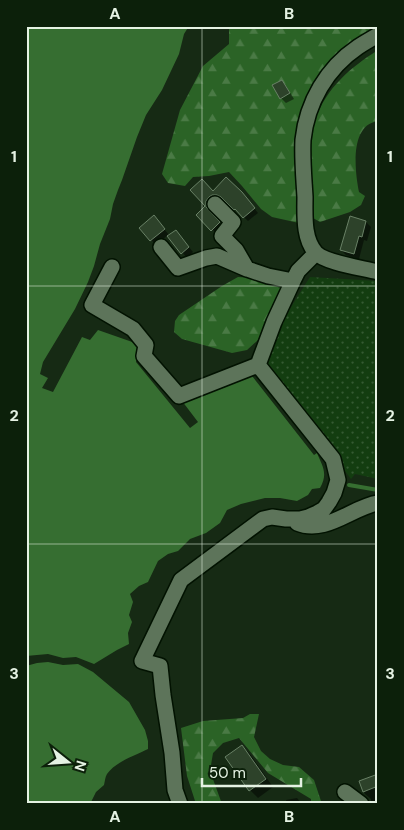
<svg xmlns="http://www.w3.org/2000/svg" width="404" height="830" font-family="'DM Sans',sans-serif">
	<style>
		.green { fill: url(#green-dots) }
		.forest { fill: url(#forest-firs) }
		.water { fill: #366e31 }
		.shadow { fill: #0007 }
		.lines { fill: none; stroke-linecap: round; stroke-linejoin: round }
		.stream { stroke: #366e31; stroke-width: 4 }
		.building { fill: #2d422a; stroke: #698166 }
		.minor-casing { stroke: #021201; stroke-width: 18 }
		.minor { stroke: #5d745a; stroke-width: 15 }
		.grid { fill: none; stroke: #e5f2e3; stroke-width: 1; stroke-opacity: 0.55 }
		.neatline { fill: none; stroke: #e5f2e3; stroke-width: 2 }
		.grid-label { font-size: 16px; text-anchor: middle; font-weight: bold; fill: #e5f2e3 }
	</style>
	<defs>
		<pattern id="green-dots" width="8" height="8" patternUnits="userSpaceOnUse" patternTransform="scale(1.25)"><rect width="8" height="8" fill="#133d10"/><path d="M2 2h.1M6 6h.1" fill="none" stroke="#355a33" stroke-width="1.8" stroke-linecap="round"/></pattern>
		<pattern id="forest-firs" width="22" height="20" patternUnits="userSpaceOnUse" patternTransform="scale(1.25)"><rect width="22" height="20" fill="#2b6326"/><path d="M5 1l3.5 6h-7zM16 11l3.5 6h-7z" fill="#4a7a45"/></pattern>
	</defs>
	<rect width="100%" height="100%" fill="#162a14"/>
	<!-- green -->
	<path class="green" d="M 310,277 L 378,281 L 378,479 L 355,474 L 351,479 L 345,471 L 342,459 L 334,446 L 267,363 C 273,334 294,302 310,277 Z"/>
	<!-- forest -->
	<path class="forest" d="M 229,26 L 378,26 L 378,28 L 311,90 L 299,223 L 272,217 L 261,209 L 242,186 L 229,172 L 209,176 L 193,177 L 185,186 L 168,183 L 162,174 L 180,110 L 203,66 L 229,44 Z
		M 378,50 L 378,121 C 349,125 355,172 359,192 L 365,196 L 361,205 L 350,212 L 320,222 L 313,218 C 308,202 309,189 309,173 C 310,156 309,136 315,120 C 327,87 350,68 378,50 Z
		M 238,277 L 255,278 L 283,286 L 258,340 L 247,350 L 232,353 L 182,339 L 174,332 L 175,321 L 179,315 L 222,286 Z
		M 250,714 L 259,714 L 254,737 L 261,751 L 270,759 L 283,765 L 299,767 L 314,780 L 322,804 L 311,804 L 311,799 L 268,773 L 239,738 L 223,743 L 213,753 L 210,771 L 222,804 L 196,804 L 187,776 L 181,728 L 203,721 L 243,718 Z"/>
	<!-- water -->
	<path class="water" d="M 26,26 L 189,26 L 184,34 L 179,54 L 162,90 L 146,115 L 137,137 L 122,180 L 118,190 L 113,204 L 110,219 L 100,244 L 94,266 L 88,282 L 75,309 L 43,362 L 40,374 L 48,378 L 42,388 L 53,392 L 82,337 L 90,340 L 98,330 L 138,344 L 136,362 L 190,428 L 198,422 L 182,401 L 249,372 L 314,455 L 317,453 C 323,467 328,474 320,488 L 312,489 L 308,495 L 297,501 L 280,498 L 265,498 L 241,504 L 227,510 L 220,523 L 206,533 L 190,539 L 178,551 L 168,554 L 158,561 L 148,582 L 139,586 L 130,594 L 133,602 L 129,615 L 132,622 L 128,633 L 129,644 L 117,650 L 94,664 L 76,657 L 63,658 L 48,654 L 26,656 Z
		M 48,662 L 63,665 L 78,664 L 93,672 L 129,702 L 145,730 L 148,741 L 148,749 C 136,755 115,762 107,774 C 105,777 105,781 104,785 L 96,792 L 90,804 L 26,804 L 26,666 L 37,663 Z"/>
	<!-- shadow -->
	<path class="shadow" d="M 281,81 L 286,86 L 294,99 L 286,103 L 281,98 L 274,86 Z
		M 192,190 L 246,198 L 258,213 L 248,221 L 227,201 L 223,199 L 217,199 L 210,206 L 210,213 L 224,228 L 217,234 L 198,215 L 207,207 Z
		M 351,218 L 366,222 L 371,227 L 367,241 L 364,240 L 359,259 L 346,255 L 341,250 Z
		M 158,222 L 170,236 L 180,236 L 193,252 L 187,258 L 168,235 L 156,245 L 140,228 Z
		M 242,746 L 250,754 L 273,787 L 258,798 L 250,790 L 227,757 Z
		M 378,775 L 378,804 L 371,804 L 371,799 L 365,794 L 360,782 Z
		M 297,798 L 302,804 L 287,804 L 286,800 Z"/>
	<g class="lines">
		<!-- stream -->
		<path class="stream" d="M 349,485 L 378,490"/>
	</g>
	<!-- building -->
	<path class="building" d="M 282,80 L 290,93 L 280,99 L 272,85 Z
		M 226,177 L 242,192 L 255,208 L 243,218 L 235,209 L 234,210 L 221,197 L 217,195 L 212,195 L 209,197 L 206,201 L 206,207 L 220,222 L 211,231 L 196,215 L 205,206 L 190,190 L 202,179 L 213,191 Z
		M 154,215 L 165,229 L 150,241 L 139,228 Z
		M 350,216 L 366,221 L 362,237 L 359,236 L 354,254 L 340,250 Z
		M 176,230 L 189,247 L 181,254 L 167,236 Z
		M 242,745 L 266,779 L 249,791 L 225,757 Z
		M 378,774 L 378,786 L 363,792 L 359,781 Z"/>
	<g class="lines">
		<defs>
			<path id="minor" d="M 378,35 C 371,39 364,43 358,47 C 327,68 307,102 303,140 C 302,159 304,179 305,197 C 305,215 303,239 316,253 C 326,263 363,268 378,272
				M 215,204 L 233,222 L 222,236 L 236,250 L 247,269 L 268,276 L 293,281
				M 161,247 L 178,268 L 206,258 L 217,256 L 247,269
				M 112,267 L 92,305 L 133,329 L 146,345 L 144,356 L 179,396 L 258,365
				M 297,523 C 326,535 352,507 378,503
				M 345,792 L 361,804
				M 180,804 L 175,790 L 172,753 L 163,695 L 160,666 L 142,661 L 181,580 L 263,519 L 272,517 L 286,519 L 300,519 L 308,517 L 317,513 L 324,509 L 329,502 L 334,493 L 338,480 L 333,459 L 258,365 L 274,322 L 293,281 L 298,271 L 316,253"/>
		</defs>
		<!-- minor casing -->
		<use href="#minor" class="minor-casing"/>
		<!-- minor -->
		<use href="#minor" class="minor"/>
	</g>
	<!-- grid -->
	<path class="grid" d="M 202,26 L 202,804M 26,286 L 378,286M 26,544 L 378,544"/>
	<!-- border -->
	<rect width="404" height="830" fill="none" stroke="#0c200a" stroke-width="55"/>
	<!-- north arrow -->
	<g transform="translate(68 762) rotate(107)" stroke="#0c200a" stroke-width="4" paint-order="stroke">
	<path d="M0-4L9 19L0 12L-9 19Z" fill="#e5f2e3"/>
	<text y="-8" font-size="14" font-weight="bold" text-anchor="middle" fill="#e5f2e3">N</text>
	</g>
	<!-- scale -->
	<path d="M202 778v8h99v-8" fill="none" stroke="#e5f2e3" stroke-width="2.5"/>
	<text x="209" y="778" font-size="15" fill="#e5f2e3" stroke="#0c200a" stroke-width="4" paint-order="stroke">50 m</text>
	<rect x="28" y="28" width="348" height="774" class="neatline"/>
	<g class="grid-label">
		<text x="115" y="19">A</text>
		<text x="289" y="19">B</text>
		<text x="14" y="162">1</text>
		<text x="390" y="162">1</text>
		<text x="14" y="421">2</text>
		<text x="390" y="421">2</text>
		<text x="14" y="679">3</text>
		<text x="390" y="679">3</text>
		<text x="115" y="822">A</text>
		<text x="289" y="822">B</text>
	</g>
</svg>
